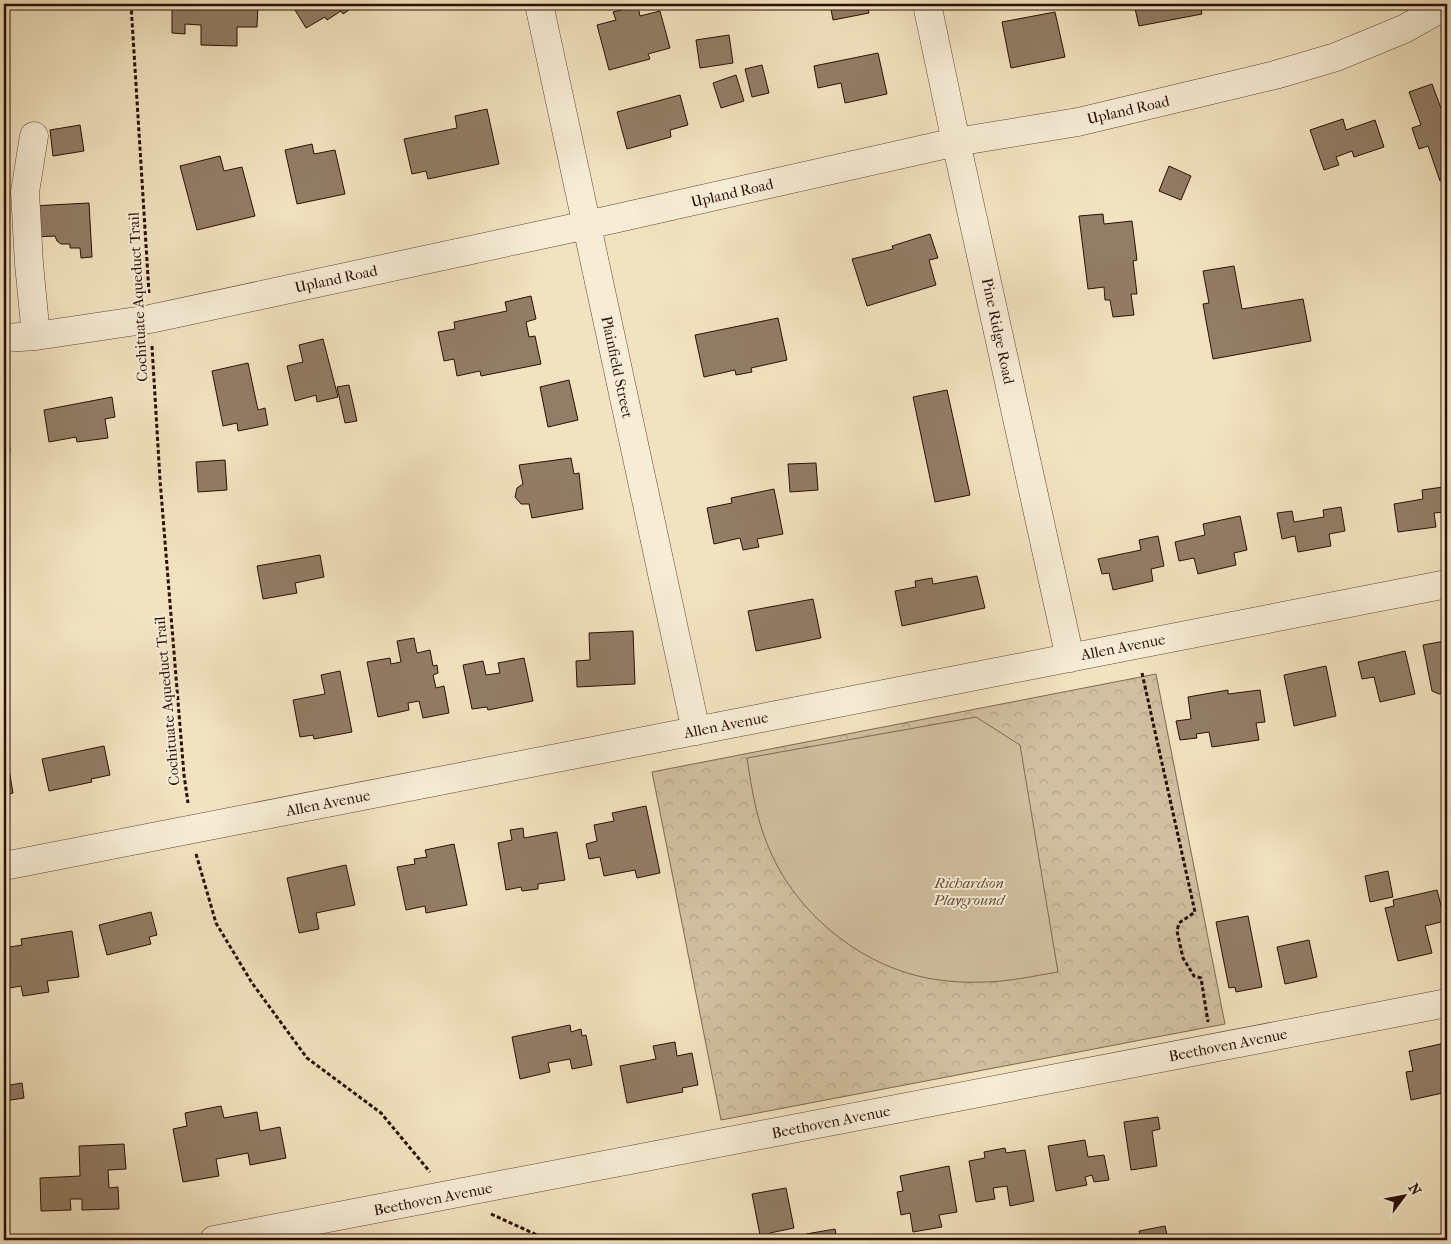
<svg xmlns="http://www.w3.org/2000/svg" width="1451" height="1244" font-family="'IM FELL French Canon',serif">
	<style>
		.park { fill: url(#park-crowns); stroke: #7e6752 }
		.garden { fill: #d0bfa0; stroke: #7e6752 }
		.building { fill: #927d66; stroke: #2b0f04 }
		.lines { fill: none; stroke-linecap: round; stroke-linejoin: round }
		.minor-casing { stroke: #5d4433; stroke-width: 29 }
		.path { stroke: #2b0f04; stroke-width: 3; stroke-dasharray: 4 2.5; stroke-linecap: butt }
		.minor { stroke: #f7edd6; stroke-width: 28 }
		.labels { text-anchor: middle; dominant-baseline: central; stroke-width: 4; stroke-linejoin: round; paint-order: stroke }
		.street-label { font-size: 15px; fill: #2b0f04; stroke: #f7edd6 }
		.park-label { font-size: 15px; font-style: italic; fill: #654d3b; stroke: #f7edd6 }
	</style>
	<defs>
		<pattern id="park-crowns" width="20" height="18" patternUnits="userSpaceOnUse" patternTransform="scale(1.25)"><rect width="20" height="18" fill="#d0bfa0"/><path d="M2 6a3 3 0 1 1 6 0M12 15a3 3 0 1 1 6 0" fill="none" stroke="#b3a388"/></pattern>
	</defs>
	<rect width="100%" height="100%" fill="#f2e3c0"/>
	<filter id="stains"><feTurbulence type="fractalNoise" baseFrequency=".004" numOctaves="4"/><feColorMatrix values="0 0 0 0 .2 0 0 0 0 .09 0 0 0 0 .02 0 0 0 .5 -.17"/></filter>
	<radialGradient id="worn" r=".72"><stop offset=".6" stop-color="#630" stop-opacity="0"/><stop offset="1" stop-color="#630" stop-opacity=".3"/></radialGradient>
	<!-- park -->
	<path class="park" d="M 1156,674 L 1225,1024 L 721,1120 L 652,772 Z"/>
	<!-- garden -->
	<path class="garden" d="M 976,717 L 1020,745 L 1058,972 C 1033,976 1008,982 983,982 C 961,983 939,981 918,976 C 856,961 797,912 771,853 C 757,823 752,791 747,758 Z"/>
	<!-- building -->
	<path class="building" d="M 172,4 L 225,4 L 225,6 L 258,6 L 257,27 L 237,27 L 237,46 L 201,45 L 201,25 L 185,24 L 185,34 L 172,33 Z
		M 305,4 L 358,4 L 343,14 L 341,11 L 327,20 L 325,17 L 306,28 L 295,10 Z
		M 433,4 L 454,4 L 434,8 Z
		M 830,4 L 867,4 L 869,13 L 833,20 Z
		M 1087,4 L 1111,4 L 1088,7 Z
		M 1134,4 L 1200,4 L 1202,14 L 1139,26 Z
		M 1221,4 L 1240,4 L 1223,9 Z
		M 1249,4 L 1268,4 L 1251,9 Z
		M 638,6 L 640,16 L 660,11 L 670,48 L 648,54 L 650,59 L 609,70 L 597,25 L 616,20 L 613,12 Z
		M 1055,12 L 1065,57 L 1011,68 L 1002,22 Z
		M 729,35 L 733,63 L 700,68 L 696,40 Z
		M 878,53 L 887,94 L 845,103 L 841,83 L 818,88 L 814,66 Z
		M 762,65 L 769,93 L 752,97 L 745,69 Z
		M 736,75 L 744,101 L 721,108 L 713,83 Z
		M 1432,84 L 1442,111 L 1447,109 L 1447,178 L 1440,181 L 1428,146 L 1419,149 L 1412,128 L 1421,125 L 1409,92 Z
		M 680,95 L 688,125 L 670,130 L 671,137 L 627,149 L 617,112 Z
		M 487,109 L 499,164 L 428,179 L 426,171 L 412,174 L 404,139 L 457,128 L 455,116 Z
		M 1343,119 L 1346,130 L 1375,120 L 1384,147 L 1354,157 L 1352,151 L 1336,157 L 1339,165 L 1324,170 L 1310,130 Z
		M 80,125 L 84,151 L 53,156 L 50,130 Z
		M 312,144 L 314,154 L 335,150 L 345,194 L 297,204 L 285,150 Z
		M 220,156 L 224,171 L 242,167 L 255,216 L 197,230 L 180,166 Z
		M 1169,166 L 1191,176 L 1181,200 L 1159,191 Z
		M 89,203 L 92,257 L 81,258 L 80,248 L 70,248 L 70,244 L 61,244 L 57,241 L 55,236 L 33,237 L 32,206 Z
		M 1103,214 L 1104,224 L 1132,221 L 1137,260 L 1133,261 L 1137,294 L 1131,294 L 1134,315 L 1113,317 L 1110,300 L 1105,300 L 1104,287 L 1088,289 L 1079,216 Z
		M 930,234 L 938,258 L 929,260 L 936,285 L 867,306 L 852,259 L 893,249 L 892,246 Z
		M 1234,266 L 1242,309 L 1303,299 L 1311,341 L 1213,359 L 1203,304 L 1209,303 L 1203,271 Z
		M 531,296 L 536,319 L 526,322 L 529,337 L 535,336 L 541,364 L 481,376 L 480,371 L 457,376 L 454,359 L 444,361 L 438,332 L 455,329 L 454,322 L 507,311 L 505,302 Z
		M 778,318 L 787,360 L 751,368 L 752,372 L 736,375 L 735,370 L 704,377 L 695,335 Z
		M 323,339 L 338,397 L 317,402 L 316,395 L 295,401 L 287,366 L 303,362 L 299,345 Z
		M 248,363 L 258,410 L 265,408 L 268,425 L 238,431 L 237,423 L 223,426 L 212,371 Z
		M 569,380 L 578,420 L 548,427 L 540,387 Z
		M 349,385 L 357,421 L 345,423 L 337,387 Z
		M 947,390 L 970,495 L 935,502 L 913,397 Z
		M 112,397 L 115,417 L 105,419 L 108,438 L 77,442 L 76,437 L 49,442 L 44,410 Z
		M 7,412 L 10,452 L 4,452 L 4,413 Z
		M 571,458 L 574,474 L 579,473 L 583,509 L 532,518 L 529,504 L 521,504 L 515,497 L 517,488 L 523,484 L 519,465 Z
		M 225,460 L 227,490 L 198,492 L 196,462 Z
		M 816,463 L 818,490 L 790,492 L 788,464 Z
		M 1443,487 L 1446,512 L 1434,513 L 1436,527 L 1398,532 L 1394,504 L 1423,499 L 1422,490 Z
		M 774,489 L 783,534 L 757,539 L 759,547 L 743,550 L 740,538 L 714,544 L 707,508 L 732,503 L 731,498 Z
		M 1341,507 L 1345,531 L 1329,534 L 1331,546 L 1298,552 L 1295,536 L 1282,539 L 1277,513 L 1292,511 L 1294,522 L 1324,517 L 1323,510 Z
		M 1240,516 L 1247,550 L 1234,553 L 1236,565 L 1198,574 L 1194,558 L 1179,561 L 1175,542 L 1205,535 L 1203,524 Z
		M 1158,536 L 1164,566 L 1151,569 L 1153,581 L 1113,590 L 1109,573 L 1102,574 L 1098,559 L 1141,550 L 1139,540 Z
		M 320,555 L 324,577 L 295,583 L 297,593 L 263,599 L 257,566 Z
		M 977,576 L 985,608 L 902,626 L 895,591 L 916,587 L 915,581 L 932,578 L 933,584 Z
		M 813,599 L 821,638 L 756,651 L 748,611 Z
		M 633,631 L 635,684 L 577,687 L 576,661 L 590,660 L 589,633 Z
		M 1447,635 L 1447,693 L 1439,694 L 1432,691 L 1423,645 L 1445,641 L 1444,636 Z
		M 414,638 L 417,653 L 430,650 L 433,666 L 437,665 L 438,673 L 433,675 L 436,688 L 444,686 L 449,713 L 423,718 L 419,701 L 408,703 L 409,710 L 378,717 L 367,662 L 390,658 L 391,664 L 401,662 L 397,641 Z
		M 1405,651 L 1415,694 L 1380,702 L 1374,677 L 1362,679 L 1358,662 Z
		M 524,658 L 533,701 L 488,710 L 487,707 L 472,709 L 463,665 L 483,661 L 486,675 L 500,673 L 498,663 Z
		M 1326,666 L 1336,716 L 1294,726 L 1284,675 Z
		M 340,671 L 352,732 L 314,739 L 313,735 L 300,737 L 293,700 L 325,694 L 321,675 Z
		M 1228,690 L 1228,694 L 1260,690 L 1265,722 L 1256,723 L 1259,740 L 1212,747 L 1209,732 L 1196,734 L 1197,738 L 1180,740 L 1176,721 L 1191,719 L 1188,697 Z
		M 4,740 L 13,793 L 4,795 Z
		M 104,746 L 110,775 L 91,779 L 92,782 L 49,791 L 42,759 Z
		M 646,806 L 660,873 L 637,878 L 635,870 L 604,876 L 600,857 L 589,859 L 586,844 L 597,841 L 594,825 L 614,821 L 612,813 Z
		M 523,828 L 524,838 L 557,832 L 565,880 L 538,884 L 538,889 L 522,891 L 521,887 L 506,890 L 498,843 L 512,840 L 510,830 Z
		M 454,844 L 467,905 L 426,913 L 425,906 L 406,910 L 397,867 L 415,864 L 414,859 L 427,857 L 425,850 Z
		M 346,865 L 355,905 L 316,913 L 319,929 L 299,933 L 287,878 Z
		M 1388,871 L 1393,897 L 1370,902 L 1365,876 Z
		M 1437,890 L 1445,921 L 1425,926 L 1432,953 L 1398,961 L 1385,908 L 1394,906 L 1393,900 Z
		M 151,912 L 157,935 L 149,937 L 151,944 L 107,955 L 99,925 Z
		M 1248,916 L 1262,987 L 1236,992 L 1235,987 L 1229,988 L 1216,922 Z
		M 72,931 L 79,977 L 47,981 L 49,992 L 23,996 L 21,986 L 4,989 L 4,948 L 22,945 L 21,939 Z
		M 1309,940 L 1317,977 L 1285,984 L 1277,947 Z
		M 570,1025 L 571,1032 L 581,1029 L 582,1036 L 586,1035 L 592,1065 L 572,1069 L 570,1059 L 548,1063 L 550,1072 L 520,1079 L 512,1037 Z
		M 675,1042 L 677,1056 L 692,1053 L 698,1085 L 682,1088 L 683,1092 L 627,1103 L 620,1066 L 656,1059 L 653,1046 Z
		M 1445,1043 L 1447,1056 L 1447,1092 L 1411,1100 L 1406,1072 L 1413,1071 L 1409,1051 Z
		M 22,1083 L 24,1098 L 4,1101 L 4,1086 Z
		M 221,1106 L 224,1118 L 257,1112 L 260,1131 L 280,1127 L 286,1158 L 250,1165 L 248,1153 L 216,1159 L 219,1176 L 183,1182 L 173,1129 L 187,1126 L 185,1113 Z
		M 1158,1117 L 1160,1129 L 1152,1131 L 1157,1166 L 1131,1170 L 1124,1122 Z
		M 1085,1140 L 1088,1157 L 1104,1155 L 1109,1180 L 1094,1182 L 1092,1175 L 1085,1177 L 1087,1185 L 1056,1191 L 1048,1146 Z
		M 124,1144 L 126,1169 L 108,1170 L 109,1188 L 118,1187 L 119,1209 L 82,1210 L 82,1199 L 70,1199 L 71,1210 L 41,1211 L 40,1178 L 80,1176 L 79,1146 Z
		M 1005,1148 L 1006,1153 L 1025,1150 L 1034,1201 L 1010,1206 L 1007,1186 L 993,1188 L 995,1199 L 976,1202 L 969,1161 L 985,1158 L 984,1152 Z
		M 949,1166 L 957,1212 L 939,1215 L 942,1227 L 913,1232 L 910,1213 L 901,1215 L 897,1192 L 903,1191 L 900,1176 Z
		M 786,1188 L 794,1228 L 770,1233 L 771,1238 L 761,1240 L 752,1194 Z
		M 1165,1226 L 1168,1240 L 1141,1240 L 1139,1231 Z
		M 835,1229 L 837,1240 L 808,1240 L 806,1234 Z"/>
	<g class="lines">
		<defs>
			<path id="minor" d="M 539,4 L 696,731
				M 927,4 L 956,142 L 1070,658
				M 34,136 L 25,192 L 29,264 L 36,336
				M 4,338 L 36,336 L 150,319 L 587,225 L 956,142 L 1078,122 L 1275,75 L 1336,57 L 1404,29 L 1447,5
				M 4,866 L 1447,584
				M 214,1240 L 1447,1003"/>
		</defs>
		<!-- minor casing -->
		<use href="#minor" class="minor-casing"/>
		<!-- path -->
		<path class="path" d="M 131,4 L 149,293
			M 152,346 L 160,480 L 184,775 L 188,803
			M 1142,673 L 1195,912 L 1179,923 L 1177,931 L 1183,958 L 1194,976 L 1201,978 L 1208,1022
			M 196,854 L 216,923 L 252,983 L 307,1058 L 381,1113 L 430,1172
			M 491,1214 L 548,1240"/>
		<!-- minor -->
		<use href="#minor" class="minor"/>
	</g>
	<g class="labels">
		<!-- street labels -->
		<g class="street-label">
			<text transform="translate(1128 110) rotate(-13)">Upland Road</text>
			<text transform="translate(732 193) rotate(-13)">Upland Road</text>
			<text transform="translate(336 279) rotate(-12)">Upland Road</text>
			<text transform="translate(138 297) rotate(-93)">Cochituate Aqueduct Trail</text>
			<text transform="translate(998 331) rotate(78)">Pine Ridge Road</text>
			<text transform="translate(617 367) rotate(78)">Plainfield Street</text>
			<text transform="translate(1123 647) rotate(-11)">Allen Avenue</text>
			<text transform="translate(167 701) rotate(-95)">Cochituate Aqueduct Trail</text>
			<text transform="translate(726 725) rotate(-11)">Allen Avenue</text>
			<text transform="translate(328 803) rotate(-11)">Allen Avenue</text>
			<text transform="translate(1228 1045) rotate(-11)">Beethoven Avenue</text>
			<text transform="translate(831 1122) rotate(-11)">Beethoven Avenue</text>
			<text transform="translate(433 1199) rotate(-11)">Beethoven Avenue</text>
		</g>
		<!-- park labels -->
		<g class="park-label">
			<text x="969" y="883">Richardson<tspan x="969" dy="17">Playground</tspan></text>
		</g>
	</g>
	<!-- margin -->
	<rect width="1451" height="1244" fill="none" stroke="#f2e3c0" stroke-width="20"/>
	<rect x="5" y="5" width="1441" height="1234" fill="none" stroke="#2b0f04" stroke-width="2.5"/>
	<rect x="10" y="10" width="1431" height="1224" fill="none" stroke="#2b0f04"/>
	<!-- north arrow -->
	<g transform="translate(1404 1196) rotate(58)" stroke="#f7edd6" stroke-width="4" paint-order="stroke">
	<path d="M0-4L9 19L0 12L-9 19Z" fill="#2b0f04"/>
	<text y="-8" font-size="14" font-weight="bold" text-anchor="middle" fill="#2b0f04">N</text>
	</g>
	<rect width="100%" height="100%" filter="url(#stains)"/>
	<rect width="100%" height="100%" fill="url(#worn)"/>
</svg>
